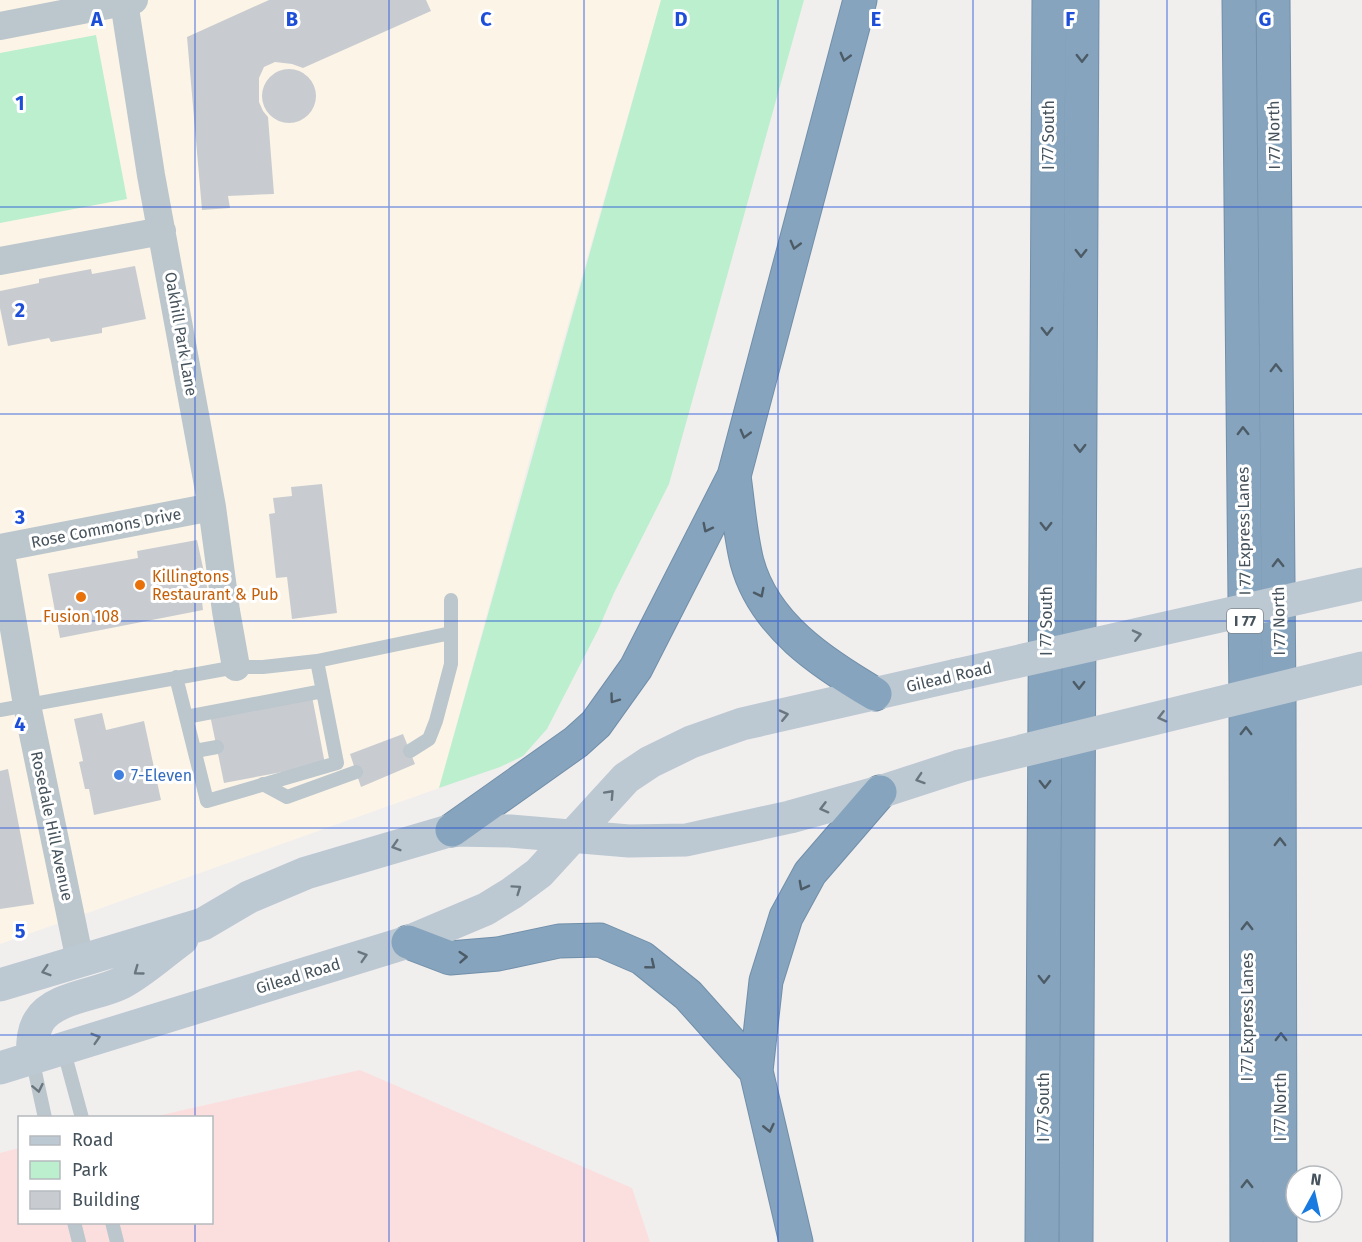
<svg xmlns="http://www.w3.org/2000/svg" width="1362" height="1242" font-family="'Fira Sans',sans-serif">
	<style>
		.commercial { fill: #fcf5e7 }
		.medical { fill: #fbdfde }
		.green { fill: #bcefcd }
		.building { fill: #c8ccd1 }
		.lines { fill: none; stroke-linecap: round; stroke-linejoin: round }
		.highway-casing { stroke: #718fa9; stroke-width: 35 }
		.lane { stroke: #bcc6cd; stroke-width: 14 }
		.street { stroke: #bcc6cd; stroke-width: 28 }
		.secondary { stroke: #bcc8d2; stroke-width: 33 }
		.highway { stroke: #86a4bd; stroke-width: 33 }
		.secondary-bridge { stroke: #bcc8d2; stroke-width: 33 }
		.oneway { stroke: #4c5b66 }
		.oneway2 { stroke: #69767f }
		.oneway3 { stroke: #69767e }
		.grid { fill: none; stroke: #1d4ed8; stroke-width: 1.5; stroke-opacity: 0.55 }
		.food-dot { fill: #e8710a; stroke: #fff; stroke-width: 2 }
		.shop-dot { fill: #3f7fe0; stroke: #fff; stroke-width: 2 }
		.labels { text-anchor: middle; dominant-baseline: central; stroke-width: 6; stroke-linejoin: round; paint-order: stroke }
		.shield { fill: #fff; stroke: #7e878d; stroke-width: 1.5 }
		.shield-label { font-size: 15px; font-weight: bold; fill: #46535c }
		.street-label { font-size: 16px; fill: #46535c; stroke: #fff }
		.food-label { font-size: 16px; fill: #c56008; stroke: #fff; text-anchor: start }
		.shop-label { font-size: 16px; fill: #366cbe; stroke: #fff; text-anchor: start }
		.grid-label { font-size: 20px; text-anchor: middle; font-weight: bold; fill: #1d4ed8; stroke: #fff; stroke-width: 6; stroke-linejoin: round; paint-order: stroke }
	</style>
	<rect width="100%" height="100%" fill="#f1eeee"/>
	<!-- commercial -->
	<path class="commercial" d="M 0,0 L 661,0 L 532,450 L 439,788 L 0,944 Z"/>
	<!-- medical -->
	<path class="medical" d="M 360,1070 L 632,1188 L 650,1242 L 0,1242 L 0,1153 L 19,1148 L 20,1222 L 212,1222 L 212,1118 L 153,1117 Z"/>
	<!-- green -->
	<path class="green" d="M 661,0 L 804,0 L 669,484 L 614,593 L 598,630 L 547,729 L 523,756 L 500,767 L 439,788 Z
		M 96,35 L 127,199 L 0,223 L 0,53 Z"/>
	<!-- building -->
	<path class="building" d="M 269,0 L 426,0 L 431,11 L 303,68 L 292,64 L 275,62 L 264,67 L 259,78 L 259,102 L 263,111 L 268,117 L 274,194 L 228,196 L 230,208 L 202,210 L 187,37 Z
		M262 96a27 27 0 1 1 54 0a27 27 0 1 1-54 0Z
		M 135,266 L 146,319 L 102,328 L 102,333 L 51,342 L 49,338 L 8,346 L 0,308 L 0,291 L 39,283 L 39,279 L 91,269 L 92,274 Z
		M 322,484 L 337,613 L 292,619 L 287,577 L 276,578 L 269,514 L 275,513 L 273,498 L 292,496 L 291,487 Z
		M 197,540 L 210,600 L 202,601 L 203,610 L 60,638 L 48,574 L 138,558 L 137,551 Z
		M 312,696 L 325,764 L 224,783 L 210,715 Z
		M 102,713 L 106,730 L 144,721 L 161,800 L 94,815 L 89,789 L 85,789 L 79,762 L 83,761 L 74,719 Z
		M 403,734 L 415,764 L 361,787 L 350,754 Z
		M 8,769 L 34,904 L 0,909 L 0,771 Z"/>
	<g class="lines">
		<defs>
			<path id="highway" d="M 1239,0 L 1246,700 L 1247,1242
				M 1273,0 L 1279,700 L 1280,1242
				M 734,476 C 738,504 740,534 747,562 C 764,625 822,663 875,694
				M 452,830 L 576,742 L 596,724 L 636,668 L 734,476 L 860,0
				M 408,942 L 450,958 L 498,954 L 559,941 L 600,940 L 642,958 L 688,995 L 756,1071
				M 796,1242 L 756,1071 L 766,981 L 786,917 L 810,873 L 880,792
				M 1042,1242 L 1049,0
				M 1076,1242 L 1082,0"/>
		</defs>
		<!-- highway casing -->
		<use href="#highway" class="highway-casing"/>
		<!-- lane -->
		<path class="lane" d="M 317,661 L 451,633
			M 0,710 L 236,667 L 263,667 L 317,661 L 337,763 L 207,801 L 176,677
			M 186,717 L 323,691
			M 195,751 L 217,747
			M 410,751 L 429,739 L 436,721 L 451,664 L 451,600
			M 263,784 L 287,797 L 356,772
			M 63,1048 L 82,1118
			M 32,1058 L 45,1118
			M 74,1222 L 79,1242
			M 112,1222 L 117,1242"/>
		<!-- street -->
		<path class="street" d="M 124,2 L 151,175 L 212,507 L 226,611 L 236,667
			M 0,26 L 134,0
			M 0,261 L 162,231
			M 80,961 L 27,705 L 0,548 L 212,507"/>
		<!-- secondary -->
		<path class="secondary" d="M 0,985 L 203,924 L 249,897 L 306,873 L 452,830 L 510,831 L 629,841 L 686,840 L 790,817 L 880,792 L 960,766
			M 32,1058 C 33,1046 32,1032 39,1021 C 53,997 98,995 121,983 C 141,973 164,952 182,939
			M 0,1068 L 408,942 L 486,909 L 512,893 L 539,873 L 626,778 L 650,762 L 691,742 L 742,724 L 957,675"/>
		<!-- highway -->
		<use href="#highway" class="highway"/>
		<!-- secondary-bridge -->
		<path class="secondary-bridge" d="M 957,675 L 1362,584
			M 960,766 L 1362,668"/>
	</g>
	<!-- one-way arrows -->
	<defs><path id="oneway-chevron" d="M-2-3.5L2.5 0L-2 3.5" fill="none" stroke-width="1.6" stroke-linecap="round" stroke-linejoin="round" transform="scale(1.5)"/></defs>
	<g class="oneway">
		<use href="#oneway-chevron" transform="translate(845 57) rotate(105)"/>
		<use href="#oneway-chevron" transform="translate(1082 58) rotate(90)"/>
		<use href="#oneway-chevron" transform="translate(795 245) rotate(105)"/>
		<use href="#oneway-chevron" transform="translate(1081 253) rotate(90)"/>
		<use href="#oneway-chevron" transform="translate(1047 331) rotate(90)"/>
		<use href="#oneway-chevron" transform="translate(1276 368) rotate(-91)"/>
		<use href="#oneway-chevron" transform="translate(1243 431) rotate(-91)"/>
		<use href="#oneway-chevron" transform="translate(745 434) rotate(105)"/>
		<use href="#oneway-chevron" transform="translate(1080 448) rotate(90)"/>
		<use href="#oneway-chevron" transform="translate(1046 526) rotate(90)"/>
		<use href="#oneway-chevron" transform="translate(707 528) rotate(117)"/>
		<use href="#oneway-chevron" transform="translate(1278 563) rotate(-91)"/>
		<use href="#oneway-chevron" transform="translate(760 593) rotate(63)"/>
		<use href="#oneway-chevron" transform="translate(1079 685) rotate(90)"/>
		<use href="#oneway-chevron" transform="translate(614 699) rotate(126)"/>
		<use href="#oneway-chevron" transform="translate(1246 731) rotate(-90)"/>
		<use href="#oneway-chevron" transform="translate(1045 784) rotate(90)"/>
		<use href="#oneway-chevron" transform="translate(1280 842) rotate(-90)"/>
		<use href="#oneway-chevron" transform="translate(803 886) rotate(118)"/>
		<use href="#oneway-chevron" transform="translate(1247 926) rotate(-90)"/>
		<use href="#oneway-chevron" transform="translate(463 957) rotate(-4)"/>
		<use href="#oneway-chevron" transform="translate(651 965) rotate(39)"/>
		<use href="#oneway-chevron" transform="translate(1044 979) rotate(90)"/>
		<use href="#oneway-chevron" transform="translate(1281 1037) rotate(-90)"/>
		<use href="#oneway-chevron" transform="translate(769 1128) rotate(77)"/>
		<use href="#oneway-chevron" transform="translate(1247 1184) rotate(-90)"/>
	</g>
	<g class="oneway2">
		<use href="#oneway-chevron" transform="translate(1137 635) rotate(-13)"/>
		<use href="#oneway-chevron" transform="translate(784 715) rotate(-13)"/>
		<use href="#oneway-chevron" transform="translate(1162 717) rotate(166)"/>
		<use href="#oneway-chevron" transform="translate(920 779) rotate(162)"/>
		<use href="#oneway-chevron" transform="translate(610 794) rotate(-47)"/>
		<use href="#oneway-chevron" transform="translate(824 808) rotate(165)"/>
		<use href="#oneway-chevron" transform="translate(396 846) rotate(163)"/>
		<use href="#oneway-chevron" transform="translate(517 889) rotate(-35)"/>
		<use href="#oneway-chevron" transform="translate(363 956) rotate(-17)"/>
		<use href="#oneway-chevron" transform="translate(46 971) rotate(163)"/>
		<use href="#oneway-chevron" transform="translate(138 971) rotate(144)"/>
		<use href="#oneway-chevron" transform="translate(96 1038) rotate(-17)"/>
	</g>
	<use class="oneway3" href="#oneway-chevron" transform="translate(38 1088) rotate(78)"/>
	<!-- grid -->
	<path class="grid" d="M 195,0 L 195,1118M 389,0 L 389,1242M 584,0 L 584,1242M 778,0 L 778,1242M 973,0 L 973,1242M 1167,0 L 1167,1242M 0,207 L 1362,207M 0,414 L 1362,414M 0,621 L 1362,621M 0,828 L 1362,828M 0,1035 L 1362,1035M 195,1222 L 195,1242"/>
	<!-- markers -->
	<g class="food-dot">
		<circle cx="140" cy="585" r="6"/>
		<circle cx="81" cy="597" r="6"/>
	</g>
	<circle class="shop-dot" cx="119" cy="775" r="6"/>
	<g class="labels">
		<!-- shield labels -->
		<rect class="shield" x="1227" y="609" width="36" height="24" rx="4.5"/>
		<g class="shield-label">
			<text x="1245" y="621">I 77</text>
		</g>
		<!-- street labels -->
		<g class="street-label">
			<text transform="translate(1048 135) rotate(-90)">I 77 South</text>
			<text transform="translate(1274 135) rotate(-91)">I 77 North</text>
			<text transform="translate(181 334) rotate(80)">Oakhill Park Lane</text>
			<text transform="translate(106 528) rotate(-11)">Rose Commons Drive</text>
			<text transform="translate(1244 531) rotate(-91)">I 77 Express Lanes</text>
			<text transform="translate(1046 621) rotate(-90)">I 77 South</text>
			<text transform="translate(1279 621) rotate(-91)">I 77 North</text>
			<text transform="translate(949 677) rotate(-13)">Gilead Road</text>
			<text transform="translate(52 826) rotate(78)">Rosedale Hill Avenue</text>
			<text transform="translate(298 976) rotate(-17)">Gilead Road</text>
			<text transform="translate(1247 1017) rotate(-90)">I 77 Express Lanes</text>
			<text transform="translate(1043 1107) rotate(-90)">I 77 South</text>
			<text transform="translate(1280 1107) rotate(-90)">I 77 North</text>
		</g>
		<!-- food labels -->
		<g class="food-label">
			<text x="152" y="576">Killingtons<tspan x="152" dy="18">Restaurant &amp; Pub</tspan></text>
			<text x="81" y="616" text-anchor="middle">Fusion 108</text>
		</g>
		<!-- shop labels -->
		<g class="shop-label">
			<text x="131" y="775">7-Eleven</text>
		</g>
	</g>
	<g class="grid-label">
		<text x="97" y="26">A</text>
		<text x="292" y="26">B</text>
		<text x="486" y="26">C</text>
		<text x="681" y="26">D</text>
		<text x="876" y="26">E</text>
		<text x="1070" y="26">F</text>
		<text x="1265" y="26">G</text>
		<text x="20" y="110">1</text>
		<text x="20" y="317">2</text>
		<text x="20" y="524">3</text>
		<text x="20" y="731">4</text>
		<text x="20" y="938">5</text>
	</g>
	<!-- legend -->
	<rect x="18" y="1116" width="195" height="108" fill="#ffffff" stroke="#b5babe" stroke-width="1.5"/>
	<rect x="30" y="1136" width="30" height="9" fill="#bcc8d2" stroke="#b5babe" stroke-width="1.5"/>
	<text x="72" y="1146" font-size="18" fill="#46535c">Road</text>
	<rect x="30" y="1161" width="30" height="18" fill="#bcefcd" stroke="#b5babe" stroke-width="1.5"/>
	<text x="72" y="1176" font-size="18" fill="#46535c">Park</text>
	<rect x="30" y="1191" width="30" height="18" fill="#c8ccd1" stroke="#b5babe" stroke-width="1.5"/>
	<text x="72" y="1206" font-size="18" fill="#46535c">Building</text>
	<!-- north arrow -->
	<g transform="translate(1314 1194) rotate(8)"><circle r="28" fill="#ffffff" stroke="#b5babe" stroke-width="1.5"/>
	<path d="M0-4.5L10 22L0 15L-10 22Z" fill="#197ae0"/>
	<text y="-9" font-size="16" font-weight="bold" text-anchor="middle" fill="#46535c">N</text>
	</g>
</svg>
